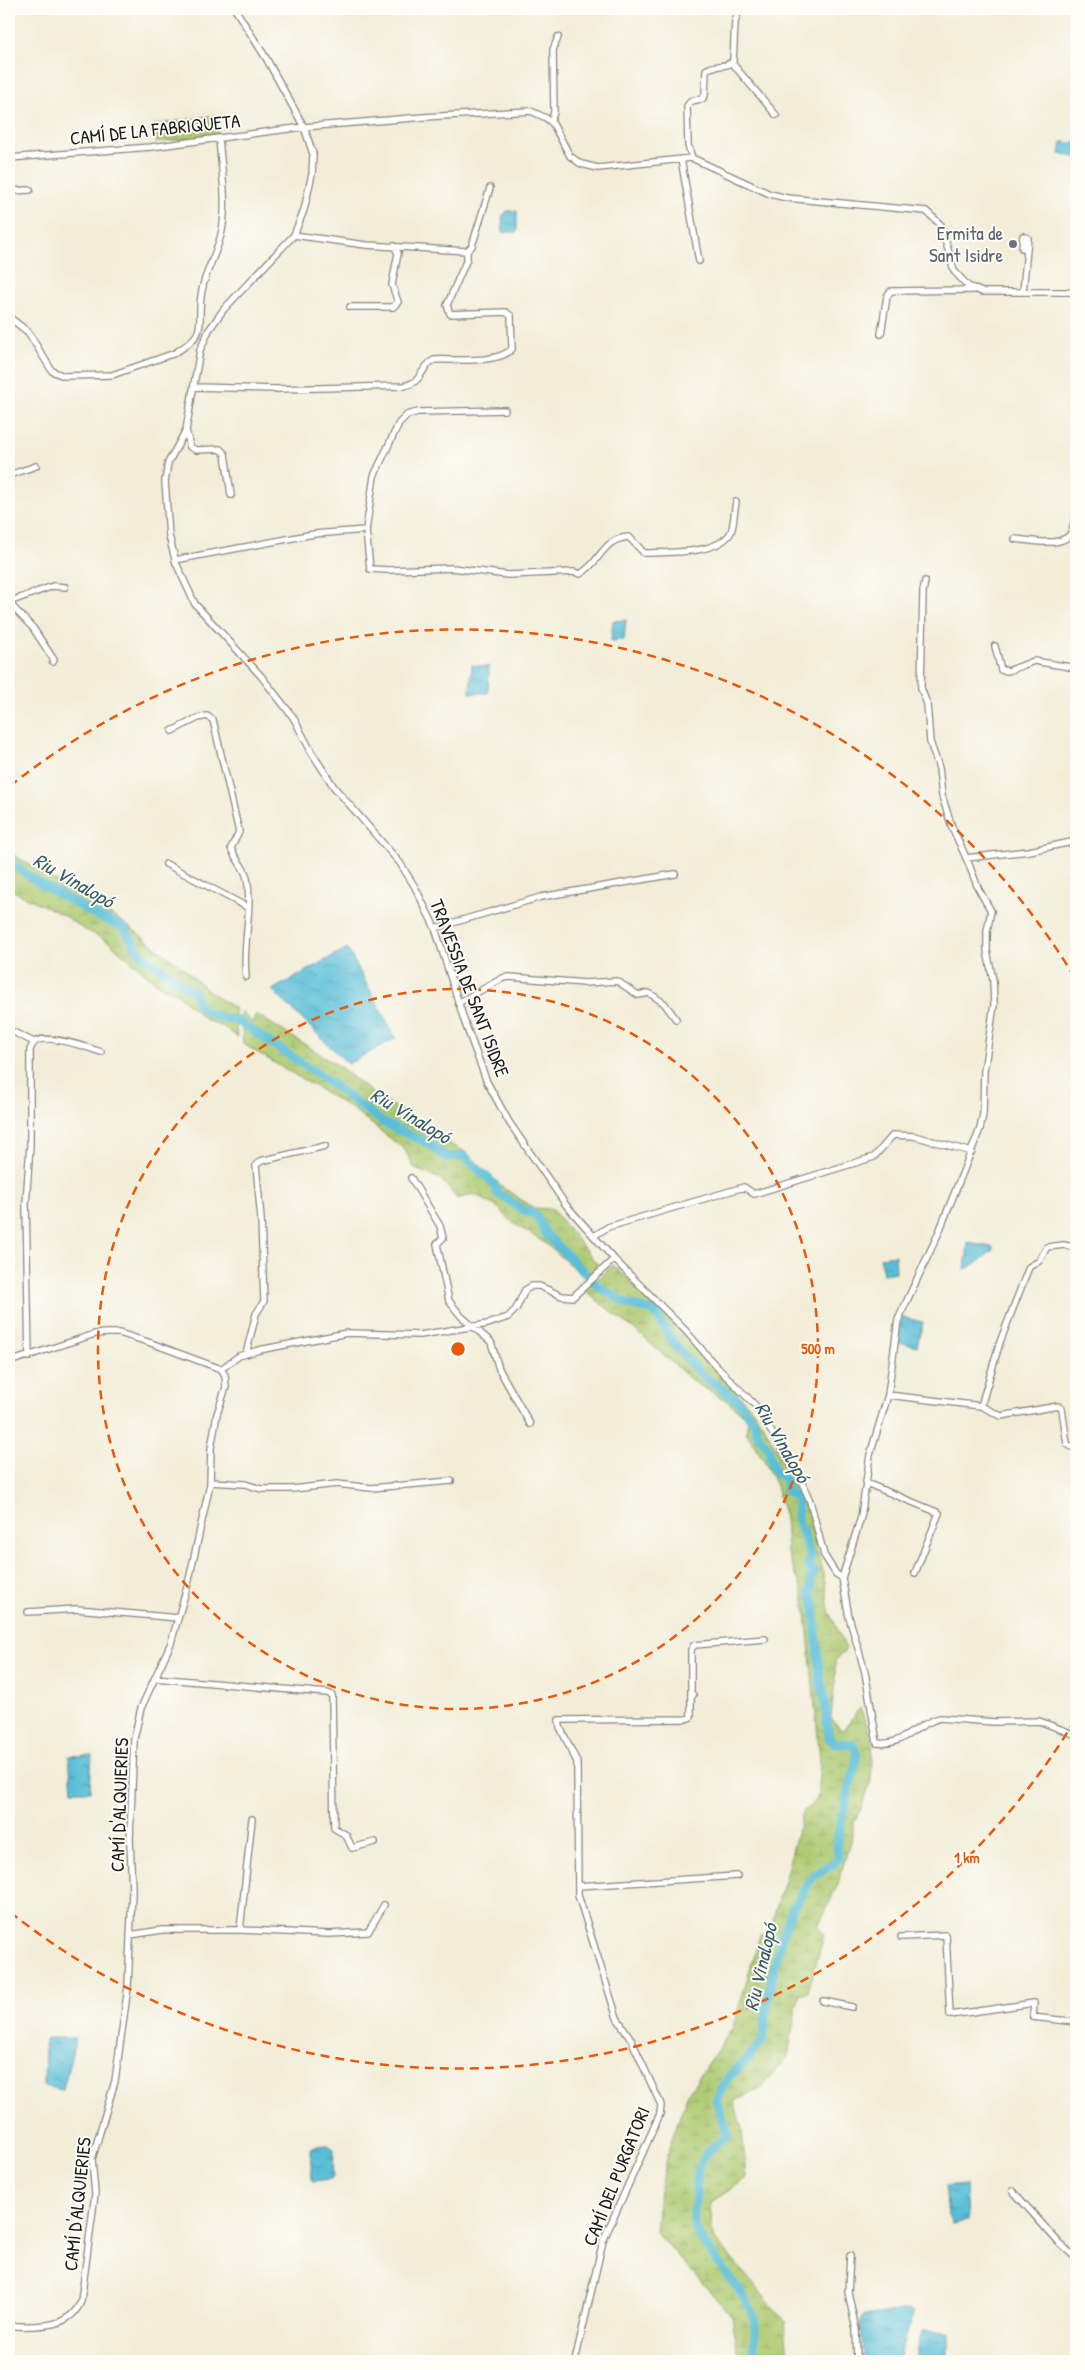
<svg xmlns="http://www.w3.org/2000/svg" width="1085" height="2370" font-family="'Patrick Hand',sans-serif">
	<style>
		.wetland { fill: url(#wetland-marsh); stroke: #657346 }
		.garden { fill: url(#garden-dots); stroke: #657346 }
		.water { fill: url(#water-ripples); stroke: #3a6d7a }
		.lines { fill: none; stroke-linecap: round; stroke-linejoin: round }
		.river { stroke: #59bed7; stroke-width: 9 }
		.minor-casing { stroke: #88847a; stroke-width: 8 }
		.minor { stroke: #fff; stroke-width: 5.5 }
		.ring { fill: none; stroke: #e8590c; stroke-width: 2.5; stroke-dasharray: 9 6 }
		.worship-dot { fill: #6b7280; stroke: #fdfcf7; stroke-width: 2 }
		.labels { text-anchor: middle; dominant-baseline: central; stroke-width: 4; stroke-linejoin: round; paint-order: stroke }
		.street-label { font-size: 19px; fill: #1c1c1c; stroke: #fdfcf7 }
		.worship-label { font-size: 19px; fill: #5b616d; stroke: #fdfcf7; text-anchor: end }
		.water-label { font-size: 20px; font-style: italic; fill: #345d67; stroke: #fdfcf7 }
		.centre { fill: #e8590c; stroke: #fdfcf7; stroke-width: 2.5 }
		.ring-label { font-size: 15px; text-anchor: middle; font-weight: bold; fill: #e8590c; stroke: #fdfcf7; stroke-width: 4; stroke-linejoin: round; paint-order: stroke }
	</style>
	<defs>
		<pattern id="wetland-marsh" width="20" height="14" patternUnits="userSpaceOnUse" patternTransform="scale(1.25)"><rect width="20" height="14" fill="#aeca71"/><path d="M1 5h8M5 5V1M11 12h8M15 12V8" fill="none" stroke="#95ad61"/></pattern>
		<pattern id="garden-dots" width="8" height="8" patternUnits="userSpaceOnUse" patternTransform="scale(1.25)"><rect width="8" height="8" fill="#aeca71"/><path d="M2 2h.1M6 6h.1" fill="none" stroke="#95ad61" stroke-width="1.8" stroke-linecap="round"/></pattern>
		<pattern id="water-ripples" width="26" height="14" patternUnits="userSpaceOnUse" patternTransform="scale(1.25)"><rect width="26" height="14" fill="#59bed7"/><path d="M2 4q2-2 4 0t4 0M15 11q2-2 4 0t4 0" fill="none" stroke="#499aae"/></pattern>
	</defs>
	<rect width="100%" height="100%" fill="#fdfcf7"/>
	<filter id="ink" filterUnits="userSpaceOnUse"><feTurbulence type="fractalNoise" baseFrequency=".02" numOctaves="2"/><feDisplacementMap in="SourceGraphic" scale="10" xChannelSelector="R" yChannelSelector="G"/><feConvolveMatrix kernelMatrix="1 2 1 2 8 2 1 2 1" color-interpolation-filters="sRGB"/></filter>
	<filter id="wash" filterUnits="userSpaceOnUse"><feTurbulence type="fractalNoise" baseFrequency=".0096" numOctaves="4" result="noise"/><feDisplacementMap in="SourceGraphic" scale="20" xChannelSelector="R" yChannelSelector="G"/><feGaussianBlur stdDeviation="1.12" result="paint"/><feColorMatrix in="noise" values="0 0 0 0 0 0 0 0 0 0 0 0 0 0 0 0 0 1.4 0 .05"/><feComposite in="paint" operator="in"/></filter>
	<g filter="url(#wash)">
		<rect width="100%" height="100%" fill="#f3edd8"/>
		<!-- wetland -->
		<path class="wetland" d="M 9,852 L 124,923 L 180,965 L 207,990 L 234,1008 L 237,1037 L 224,1027 L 206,1020 L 176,993 L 159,985 L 109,942 L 82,928 L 65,916 L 9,889 Z
			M 241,1011 L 252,1022 L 256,1014 L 339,1066 L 377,1097 L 411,1116 L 453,1146 L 467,1153 L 505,1189 L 534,1208 L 552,1209 L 598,1265 L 585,1278 L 545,1243 L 513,1223 L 497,1207 L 474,1194 L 457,1199 L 441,1179 L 415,1169 L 405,1150 L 354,1110 L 243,1044 Z
			M 613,1265 L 669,1318 L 752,1409 L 762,1423 L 800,1491 L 809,1516 L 825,1583 L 829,1610 L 846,1649 L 835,1661 L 835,1681 L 831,1718 L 842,1731 L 860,1708 L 873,1740 L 871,1781 L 861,1809 L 853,1823 L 853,1831 L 838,1884 L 818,1926 L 824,1935 L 808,1992 L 801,1993 L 796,2009 L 788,2056 L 761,2089 L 734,2101 L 742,2129 L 746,2178 L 710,2203 L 713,2237 L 785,2321 L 788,2361 L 739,2361 L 732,2316 L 656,2232 L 659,2196 L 670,2144 L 688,2093 L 733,2027 L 760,1935 L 770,1931 L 803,1812 L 817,1800 L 820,1759 L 806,1612 L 802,1590 L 787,1553 L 785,1518 L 776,1486 L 765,1462 L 746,1432 L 748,1419 L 726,1400 L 695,1383 L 634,1329 L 585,1291 Z"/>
		<!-- garden -->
		<path class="garden" d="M 215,115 L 218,136 L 156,142 L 154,125 Z"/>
		<!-- water -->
		<path class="water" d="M 1062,142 L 1076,143 L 1076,157 L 1060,154 Z
			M 507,211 L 517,211 L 517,232 L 503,232 L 502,217 Z
			M 626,620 L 624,640 L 611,641 L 613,621 Z
			M 472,665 L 489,667 L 488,693 L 470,693 Z
			M 347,948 L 396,1038 L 348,1064 L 272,990 Z
			M 968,1243 L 993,1247 L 993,1250 L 977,1263 L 965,1269 Z
			M 895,1255 L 896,1272 L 883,1274 L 880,1257 Z
			M 901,1317 L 923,1322 L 917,1346 L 897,1342 Z
			M 92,1755 L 90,1791 L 72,1791 L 69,1756 Z
			M 47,2038 L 76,2038 L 63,2089 L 61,2090 L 44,2086 L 45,2039 Z
			M 328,2145 L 334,2149 L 333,2177 L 331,2179 L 312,2181 L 310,2149 L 315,2146 Z
			M 966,2184 L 968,2221 L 952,2224 L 948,2216 L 945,2186 Z
			M 910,2309 L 914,2312 L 897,2361 L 863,2361 L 861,2320 L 863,2316 Z
			M 922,2331 L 948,2331 L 948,2355 L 916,2357 Z"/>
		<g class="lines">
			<!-- river -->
			<path class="river" d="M 9,861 L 36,881 L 97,916 L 124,928 L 141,954 L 195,993 C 197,1014 218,1017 236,1020 L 318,1074 L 384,1123 L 431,1145 L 445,1157 L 464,1156 L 494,1184 L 497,1193 C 512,1201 520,1211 536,1215 L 546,1234 L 598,1286 L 627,1304 L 654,1311 L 677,1348 L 702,1375 L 737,1400 L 755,1423 L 756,1432 L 769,1449 L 770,1457 L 776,1474 L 785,1478 L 787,1491 L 798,1499 L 797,1517 L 811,1558 L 808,1561 L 808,1567 L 813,1569 L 814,1573 L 810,1579 L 812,1587 L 810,1592 L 814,1603 L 820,1680 L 824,1695 L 829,1738 L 834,1743 L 852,1744 L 857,1752 L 855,1767 L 840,1824 L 837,1843 L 838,1858 L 833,1865 L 814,1875 L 792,1909 L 781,1940 L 769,1990 L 763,2039 L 753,2053 L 727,2079 L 716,2101 L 728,2135 C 720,2143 708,2148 703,2158 C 697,2169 696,2184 696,2195 C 695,2204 693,2214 694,2222 C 696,2242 742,2287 752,2312 C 758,2327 754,2346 751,2361"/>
		</g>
	</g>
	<g filter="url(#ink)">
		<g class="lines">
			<defs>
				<path id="minor" d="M 235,9 L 266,58 L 304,127 L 313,154 L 312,174 L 304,210 L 294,235 L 224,309 L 209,330 L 200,350 L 186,430 L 168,463 L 165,481 L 169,536 L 176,563 L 195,604 L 261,676 L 293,717 L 312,753 L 334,787 L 400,863 L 415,887 L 435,928 L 465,1023 L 487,1082 L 509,1122 L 566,1205 L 614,1259 L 685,1330 L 716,1366 L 755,1405 L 801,1480 L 810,1501 L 824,1555 L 836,1574 L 842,1578 L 849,1617 L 865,1672 L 877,1743 C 902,1747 917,1723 940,1718 L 994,1722 L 1039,1721 L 1076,1735
					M 732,63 L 776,115
					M 551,122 L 554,112 L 553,50 L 558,37
					M 9,158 L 151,147 L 304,127 L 424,117 L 531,111 L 546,118 L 553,124 L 570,156 L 581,164 L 598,168 L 692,158 L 770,194 L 787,198 L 926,211 L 941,225 L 954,271 L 968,286 L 982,292 L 1076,292
					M 692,158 L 688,145 L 687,106 L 691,101 L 702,99 L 705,95 L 706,70 C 715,63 726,69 733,61 L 735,22 L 739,10 L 766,9
					M 681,159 L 699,261
					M 9,191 L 30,190
					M 294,235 L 366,245 L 467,251 L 472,246 L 490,188
					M 1023,292 L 1028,238 L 1023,236 L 1022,248 L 1027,248
					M 350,307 L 393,307 L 398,302 L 392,285 L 398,253 L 394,246
					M 9,317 L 28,332 L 52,371 L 64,376 L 112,375 L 175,353
					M 881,334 L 887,296 L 891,291 L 974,290
					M 173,354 C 212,331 195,326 202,290 C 206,268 221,247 223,224 C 227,197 221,166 219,139
					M 194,387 L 276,389 L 404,386 C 425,381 418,369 434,360 C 454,359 498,364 512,349 L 511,316 L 506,312 L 450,314 L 447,305 L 467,259 L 467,251
					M 186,430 L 190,447 L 196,450 L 220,449 L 225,454 L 231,495
					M 9,475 L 36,466
					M 366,530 L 374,476 L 399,423 L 407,415 L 418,412 L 505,410
					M 1015,539 C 1030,540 1065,549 1072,531 C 1074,525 1075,517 1076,511
					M 175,560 L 314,534 L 366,530 L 370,569 L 388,570 L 452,568 L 508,575 L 574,572 L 580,574 C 601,563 601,539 629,537 L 644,553 C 667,552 719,555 731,532 C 734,524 734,511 736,502
					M 9,602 L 53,586 L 65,587
					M 9,603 L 33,628 L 54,660 L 53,662
					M 995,646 L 1001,670 L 1008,671 L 1034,661 L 1076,668
					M 172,731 L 198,718 L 207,716 L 213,720 L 239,832 L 231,848 C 235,860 244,865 247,878 C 253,910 242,945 246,977
					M 966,858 L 1029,851 L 1076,841
					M 166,864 L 247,907
					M 435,928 L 541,897 L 675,874
					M 458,1003 L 503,978 L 509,977 L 585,983 L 617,981 L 638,995 L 649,993 L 664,1003 L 676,1019
					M 9,1030 L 34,1042
					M 411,1178 L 440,1226 L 443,1238 L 437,1244 L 449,1301 L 461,1316 L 491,1342 L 499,1369 L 530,1424
					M 594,1236 L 608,1227 L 744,1187 L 754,1194 L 874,1157 L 893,1135 L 914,1136 L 972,1152
					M 246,1354 L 256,1314 L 264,1301 L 261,1219 L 256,1165 L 261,1161 L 325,1146
					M 29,1357 L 26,1204 L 30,1145 L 30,1050 C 31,1048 32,1045 34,1043 C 43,1032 89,1048 101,1052
					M 9,1362 L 95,1334 L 107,1333 L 119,1333 L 151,1343 L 221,1369 L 225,1375 L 226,1387 L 217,1414 L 211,1448 L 210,1484 L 189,1580 L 171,1643 L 141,1708 L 134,1739 L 130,1839 L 132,1892 L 128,1987 L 115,2081 L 92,2159 L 95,2194 L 81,2301 C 70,2330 35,2326 9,2326
					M 221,1369 L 239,1356 L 259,1350 L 347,1333 L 420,1335 L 488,1324 L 508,1317 L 516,1309 L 525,1290 L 532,1286 L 539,1286 L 562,1296 L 573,1297 L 614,1259
					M 888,1395 L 981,1406 L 1001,1416 L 1058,1406 L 1062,1409 L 1067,1444 L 1076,1449
					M 981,1406 L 1000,1342 L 1029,1267 L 1039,1261 L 1047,1247 L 1064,1245 L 1076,1248
					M 210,1482 L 245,1484 L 261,1489 L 292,1489 L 337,1484 L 371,1488 L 451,1481
					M 866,1483 L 939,1513 L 915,1573
					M 842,1578 L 861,1517 L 870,1455 L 888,1395 L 898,1320 L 939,1232 L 980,1129 L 983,1114 L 984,1071 L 994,1005 L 993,980 L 987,951 L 987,931 L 991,911 L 978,888 L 968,862 L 952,827 L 942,796 L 939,768 L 930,742 L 927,704 L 921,688 L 923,591 L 925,581
					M 28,1612 L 77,1609 L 178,1618
					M 155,1678 L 327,1693 L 332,1695 L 334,1828 L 346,1835 L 352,1848 L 375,1842
					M 691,1697 L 691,1650 L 694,1645 L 765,1639
					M 578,1886 L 737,1876
					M 240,1930 L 329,1934 L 368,1932 L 384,1905
					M 130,1935 L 162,1930 L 240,1930 L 252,1819
					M 901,1937 L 946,1935 L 950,2015 L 1034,2003 L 1033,2017 L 1076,2022
					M 823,2001 L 852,2007
					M 1013,2191 L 1059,2243 L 1076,2258
					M 850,2256 L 848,2292 L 856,2330 L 857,2361
					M 575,2361 L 603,2241 L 660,2114 L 661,2105 L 631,2039 L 617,2018 L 578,1895 L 577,1762 L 560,1727 L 559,1720 L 686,1719 L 691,1717 L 691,1697 L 693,1695"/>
			</defs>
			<!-- minor casing -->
			<use href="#minor" class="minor-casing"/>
			<!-- minor -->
			<use href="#minor" class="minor"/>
		</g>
	</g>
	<!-- distance rings -->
	<g class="ring">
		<circle cx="458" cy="1349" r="360"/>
		<path d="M1075 1720A720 720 0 0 1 10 1912M10 786A720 720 0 0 1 1075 978"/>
	</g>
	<!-- markers -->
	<circle class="worship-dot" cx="1013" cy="244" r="5"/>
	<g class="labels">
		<!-- street labels -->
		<g class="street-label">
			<text transform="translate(155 129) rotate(-6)">CAMÍ DE LA FABRIQUETA</text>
			<text transform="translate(470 988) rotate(69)">TRAVESSIA DE SANT ISIDRE</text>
			<text transform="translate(119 1805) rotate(-88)">CAMÍ D'ALQUIERIES</text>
			<text transform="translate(616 2176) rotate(-68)">CAMÍ DEL PURGATORI</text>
			<text transform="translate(77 2204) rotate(-84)">CAMÍ D'ALQUIERIES</text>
		</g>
		<!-- worship labels -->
		<g class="worship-label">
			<text x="1003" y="233">Ermita de<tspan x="1003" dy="22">Sant Isidre</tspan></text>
		</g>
		<!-- water labels -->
		<g class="water-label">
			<text transform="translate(74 880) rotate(30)">Riu Vinalopó</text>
			<text transform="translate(411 1115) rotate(31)">Riu Vinalopó</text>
			<text transform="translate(783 1442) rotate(60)">Riu Vinalopó</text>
			<text transform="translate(760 1967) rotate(-77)">Riu Vinalopó</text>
		</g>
	</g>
	<circle cx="458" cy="1349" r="8" class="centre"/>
	<g class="ring-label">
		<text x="818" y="1354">500 m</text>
		<text x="967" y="1863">1 km</text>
	</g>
	<!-- margin -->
	<rect width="1085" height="2370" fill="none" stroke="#fdfcf7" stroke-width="30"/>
</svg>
